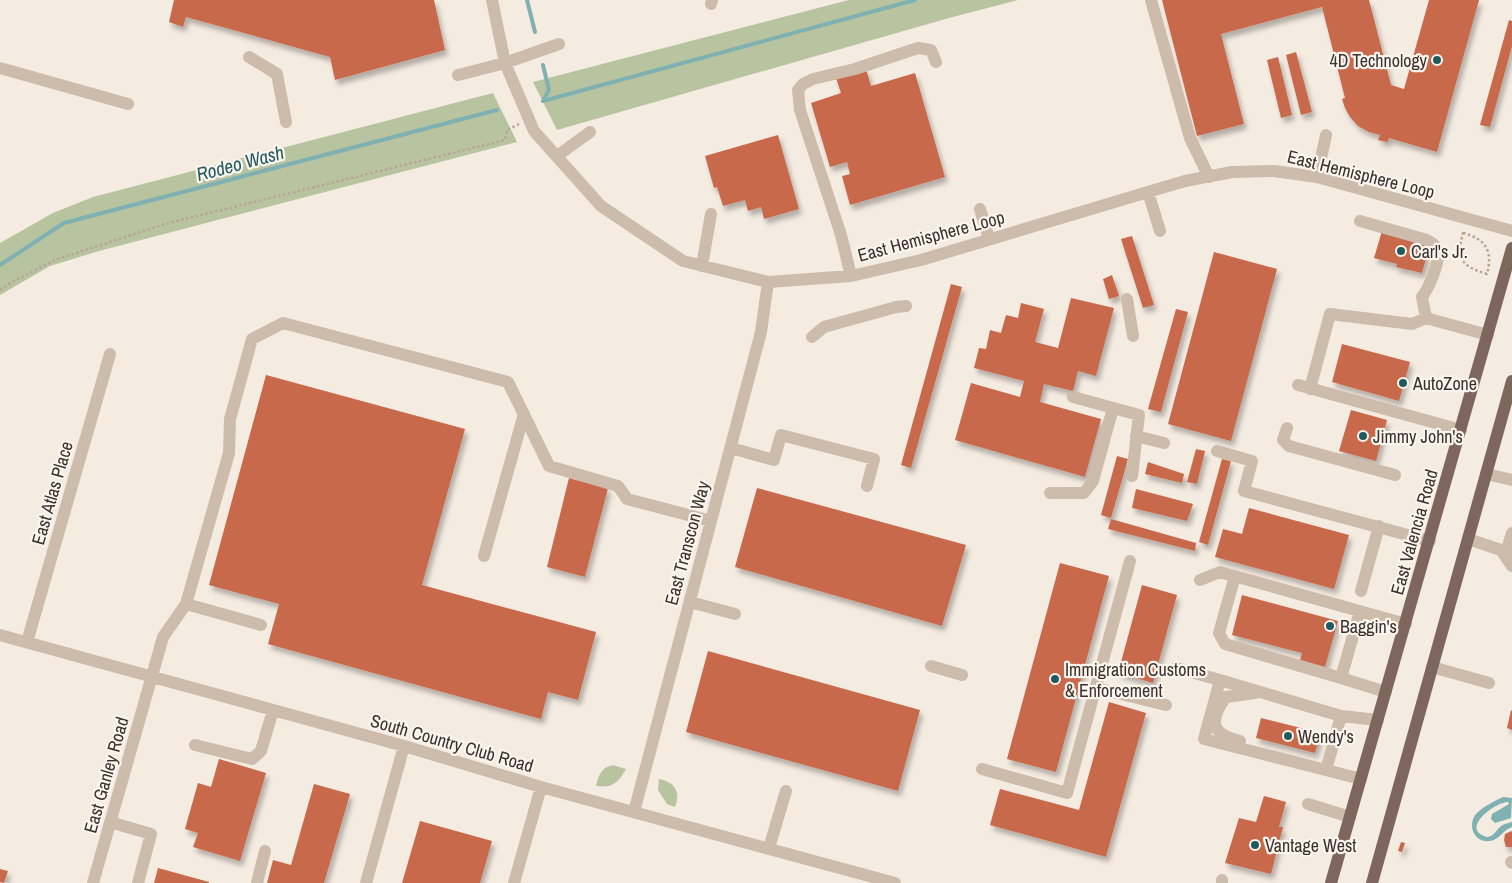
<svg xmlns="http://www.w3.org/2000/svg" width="1512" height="883" font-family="'Archivo Narrow',sans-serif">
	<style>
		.green { fill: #b8c4a0 }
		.water { fill: #7fb0b2 }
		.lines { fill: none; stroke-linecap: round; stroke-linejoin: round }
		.stream { stroke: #7fb0b2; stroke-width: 4 }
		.building { fill: #c8694b; filter: url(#shadow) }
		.path { stroke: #b9a596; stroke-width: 2.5; stroke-dasharray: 2.5 2.5; stroke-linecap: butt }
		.minor { stroke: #cdbbac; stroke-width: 12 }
		.major { stroke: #7d675c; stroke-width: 12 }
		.poi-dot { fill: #1f5a5e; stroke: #fbf5ee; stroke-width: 2 }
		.labels { text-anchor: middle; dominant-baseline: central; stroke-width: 4.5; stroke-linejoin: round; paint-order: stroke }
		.poi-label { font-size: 18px; fill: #3b302b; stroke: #fbf5ee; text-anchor: start }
		.street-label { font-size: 18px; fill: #3b302b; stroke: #fbf5ee }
		.water-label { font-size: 19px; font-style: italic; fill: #1f5a5e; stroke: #fbf5ee }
	</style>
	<defs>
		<filter id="shadow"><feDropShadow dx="3" dy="5" stdDeviation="2.5" flood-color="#0004"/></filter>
	</defs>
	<rect width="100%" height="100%" fill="#f4ebe1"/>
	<!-- green -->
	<path class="green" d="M 849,0 L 1018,0 L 949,18 L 557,130 L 533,82 Z
		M 493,93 L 517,142 L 99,251 L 50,266 L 0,295 L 0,243 L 53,213 L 93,197 Z
		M 613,765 L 626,769 C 618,783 613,788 596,786 C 599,774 601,768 613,765 Z
		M 659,779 C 675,782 681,792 675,807 L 667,804 L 658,790 Z"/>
	<!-- water -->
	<path class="water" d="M 1503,797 L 1512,798 L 1511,818 L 1495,823 L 1491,819 L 1492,814 L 1509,804 L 1508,802 C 1495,802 1459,829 1487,837 C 1494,836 1495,832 1500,827 C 1503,824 1508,823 1512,822 L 1512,827 C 1503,830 1499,840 1490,841 C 1474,843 1467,825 1476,814 C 1482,807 1495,801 1503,797 Z"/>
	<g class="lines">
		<!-- stream -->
		<path class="stream" d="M 527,0 L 535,32
			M 543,65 L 549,90 L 543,101
			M 543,101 L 915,0
			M 0,265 L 64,223 L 497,110"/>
	</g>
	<!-- building -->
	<path class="building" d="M 174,0 L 434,0 L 445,50 L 335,80 L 330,57 L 186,17 L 183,27 L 169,22 Z
		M 1162,0 L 1369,0 L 1391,85 L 1404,89 L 1429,0 L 1479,0 L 1437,152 L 1389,138 L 1388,142 L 1378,140 L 1380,135 L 1369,132 L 1358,126 L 1350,117 L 1345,108 L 1342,99 L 1345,98 L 1322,7 L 1221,34 L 1244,124 L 1197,136 Z
		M 1509,20 L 1512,21 L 1512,46 L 1490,127 L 1480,125 Z
		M 1296,52 L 1312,112 L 1301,115 L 1286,55 Z
		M 1278,57 L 1292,115 L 1281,118 L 1267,60 Z
		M 866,69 L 871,86 L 915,73 L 945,177 L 850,205 L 842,176 L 850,174 L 847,162 L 830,167 L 811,103 L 841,93 L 836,78 Z
		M 778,135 L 799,209 L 764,219 L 761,207 L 748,211 L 745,200 L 723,206 L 717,187 L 714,188 L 705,156 Z
		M 1382,231 L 1425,245 L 1424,254 L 1427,255 L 1422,273 L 1396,267 L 1397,264 L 1374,258 Z
		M 1132,236 L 1154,305 L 1143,308 L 1121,239 Z
		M 1214,252 L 1277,269 L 1231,441 L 1168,424 Z
		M 1112,275 L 1119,296 L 1109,299 L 1103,279 Z
		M 951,284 L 962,287 L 911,468 L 901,465 Z
		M 1071,298 L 1114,308 L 1096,376 L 1078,371 L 1073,391 L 1044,384 L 1040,402 L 1101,419 L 1085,477 L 955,440 L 971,383 L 1020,397 L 1024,381 L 974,368 L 979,348 L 986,349 L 990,330 L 1001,333 L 1006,315 L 1018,318 L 1021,303 L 1044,309 L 1035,342 L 1058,348 Z
		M 1176,309 L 1188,312 L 1161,412 L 1148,409 Z
		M 1342,344 L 1410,362 L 1399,401 L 1332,382 Z
		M 266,375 L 465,429 L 422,585 L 596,632 L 578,700 L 548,692 L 541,719 L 268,644 L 279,604 L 209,585 Z
		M 1351,410 L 1387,420 L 1376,461 L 1339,451 Z
		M 1196,449 L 1205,451 L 1197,484 L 1187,482 Z
		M 1117,456 L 1128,459 L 1111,518 L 1101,515 Z
		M 1222,459 L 1231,461 L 1208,545 L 1199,542 Z
		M 1148,462 L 1184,474 L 1182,483 L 1145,474 Z
		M 569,478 L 608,488 L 585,577 L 547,567 Z
		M 757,488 L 966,545 L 942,626 L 735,567 Z
		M 1136,489 L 1193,504 L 1187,521 L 1132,508 Z
		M 1249,508 L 1349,535 L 1334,589 L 1215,557 L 1223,529 L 1242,534 Z
		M 1111,519 L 1196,543 L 1195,551 L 1108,529 Z
		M 1060,563 L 1109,576 L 1056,772 L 1007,759 Z
		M 1142,585 L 1177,595 L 1153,683 L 1118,673 Z
		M 1242,595 L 1338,621 L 1325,667 L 1300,660 L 1302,653 L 1232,635 Z
		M 708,651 L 920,710 L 898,791 L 686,732 Z
		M 1109,702 L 1146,713 L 1106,857 L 990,825 L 1000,789 L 1079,810 Z
		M 1511,710 L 1512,711 L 1512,730 L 1507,728 Z
		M 1261,718 L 1321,733 L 1315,753 L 1256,738 Z
		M 219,759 L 266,773 L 240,861 L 193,847 L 198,833 L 185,829 L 198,783 L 211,787 Z
		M 314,784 L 350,794 L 324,883 L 267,883 L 273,860 L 291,865 Z
		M 1264,796 L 1286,802 L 1279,827 L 1283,827 L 1271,874 L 1225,863 L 1239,818 L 1256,822 Z
		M 420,821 L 492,841 L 480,883 L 402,883 Z
		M 1511,831 L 1512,832 L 1512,847 L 1506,847 L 1504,840 L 1505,834 Z
		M 1401,842 L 1405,843 L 1402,852 L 1398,851 Z
		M 158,868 L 209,882 L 209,883 L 154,883 Z
		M 0,869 L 8,871 L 4,883 L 0,882 Z"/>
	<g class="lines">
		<!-- path -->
		<path class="path" d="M 1463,233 C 1486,239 1493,251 1487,274 C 1461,266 1456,259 1463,233 Z
			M 0,290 L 12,282 L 55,260 L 165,224 L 505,140 L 507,130 L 519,124"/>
		<!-- minor -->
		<path class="minor" d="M 492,0 L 505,63 L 534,131 L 601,206 L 683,261 L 768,282 L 851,276 L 921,260 L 1148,192 L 1185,181 L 1232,172 L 1274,171 L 1317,177 L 1512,231
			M 1151,0 L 1190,138 L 1209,177
			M 711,4 L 712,0
			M 249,57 L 277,74 L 286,122
			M 0,68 L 128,104
			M 458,75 L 505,63 L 559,44
			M 557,156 L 590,132
			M 1317,177 L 1326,135
			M 1148,192 L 1160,231
			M 980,209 L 989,239
			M 1360,221 L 1427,240 C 1431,242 1437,245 1438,251 C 1440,262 1429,288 1422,297 L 1426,318 L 1488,335
			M 702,266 L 711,214
			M 851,276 L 841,235 L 800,110 L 798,90 L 803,84 L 813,79 L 855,69 L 918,48 L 931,50 L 936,62
			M 1127,299 L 1133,336
			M 812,337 L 824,327 L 896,307 L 906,306
			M 1298,385 L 1461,430
			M 1310,389 L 1330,314 L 1412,324 L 1426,318
			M 1073,397 L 1139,415 L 1132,476
			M 1287,428 L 1283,440 L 1289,446 L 1395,475
			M 1136,436 L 1164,443
			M 731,448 L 774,460 L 781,435 L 874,459 L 867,486
			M 1217,451 L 1252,461 L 1244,491 L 1430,541
			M 1486,474 L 1512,480
			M 1050,493 L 1084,493 L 1093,481 L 1113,408
			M 1468,539 L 1501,550 L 1512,566
			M 484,556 L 524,414
			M 1505,556 L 1512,533
			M 1235,576 L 1219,633 L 1225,644 L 1341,678
			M 1200,580 L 1220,572 L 1406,624
			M 1361,591 L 1379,526
			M 690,602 L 735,614
			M 186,604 L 261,625
			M 1360,611 L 1341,678 L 1386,692
			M 0,635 L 404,746 L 541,787 L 895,883
			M 27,642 L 110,354
			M 931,666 L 962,675
			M 1432,667 L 1489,683
			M 1176,668 L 1220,680
			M 1096,688 L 1166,705
			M 1240,741 C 1210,734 1209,720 1226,697 L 1255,693
			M 195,745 L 252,759 L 261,751 L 273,710
			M 982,769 L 1067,793 L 1130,561
			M 1326,770 L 1341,716
			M 1361,779 L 1204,739 L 1220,680 L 1341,716 L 1378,720
			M 1308,804 L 1350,817
			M 634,812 L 761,332 L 768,282
			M 110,822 L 151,834 L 138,883
			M 769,848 L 786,791
			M 1511,862 L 1512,863
			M 93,883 L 163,637 L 186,604 L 229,453 L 230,419 L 252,339 L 283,323 L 508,382 L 549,466 L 618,486 L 627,499 L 711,521
			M 257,883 L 265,851
			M 366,883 L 404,746
			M 514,883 L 541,787
			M 1222,883 L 1222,880"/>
		<!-- major -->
		<path class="major" d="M 1331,883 L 1512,248
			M 1372,883 L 1512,381"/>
	</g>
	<!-- markers -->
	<g class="poi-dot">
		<circle cx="1437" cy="60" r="5"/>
		<circle cx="1401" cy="251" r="5"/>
		<circle cx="1403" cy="383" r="5"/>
		<circle cx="1363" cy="436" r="5"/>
		<circle cx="1330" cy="626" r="5"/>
		<circle cx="1055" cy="679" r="5"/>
		<circle cx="1288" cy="736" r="5"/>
		<circle cx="1255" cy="845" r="5"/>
	</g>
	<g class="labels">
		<!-- poi labels -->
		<g class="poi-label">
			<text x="1427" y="60" text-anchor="end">4D Technology</text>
			<text x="1411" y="251">Carl's Jr.</text>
			<text x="1413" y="383">AutoZone</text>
			<text x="1373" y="436">Jimmy John's</text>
			<text x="1340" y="626">Baggin's</text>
			<text x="1065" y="669">Immigration Customs<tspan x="1065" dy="21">&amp; Enforcement</tspan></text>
			<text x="1298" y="736">Wendy's</text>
			<text x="1265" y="845">Vantage West</text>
		</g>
		<!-- street labels -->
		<g class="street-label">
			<text transform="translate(1361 174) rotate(14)">East Hemisphere Loop</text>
			<text transform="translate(931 236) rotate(-15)">East Hemisphere Loop</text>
			<text transform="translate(52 493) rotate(-74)">East Atlas Place</text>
			<text transform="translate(1414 532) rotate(-74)">East Valencia Road</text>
			<text transform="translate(687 543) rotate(-75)">East Transcon Way</text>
			<text transform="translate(452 743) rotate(16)">South Country Club Road</text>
			<text transform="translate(106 775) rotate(-74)">East Ganley Road</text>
		</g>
		<!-- water labels -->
		<g class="water-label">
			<text transform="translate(240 163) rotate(-15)">Rodeo Wash</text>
		</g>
	</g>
</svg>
